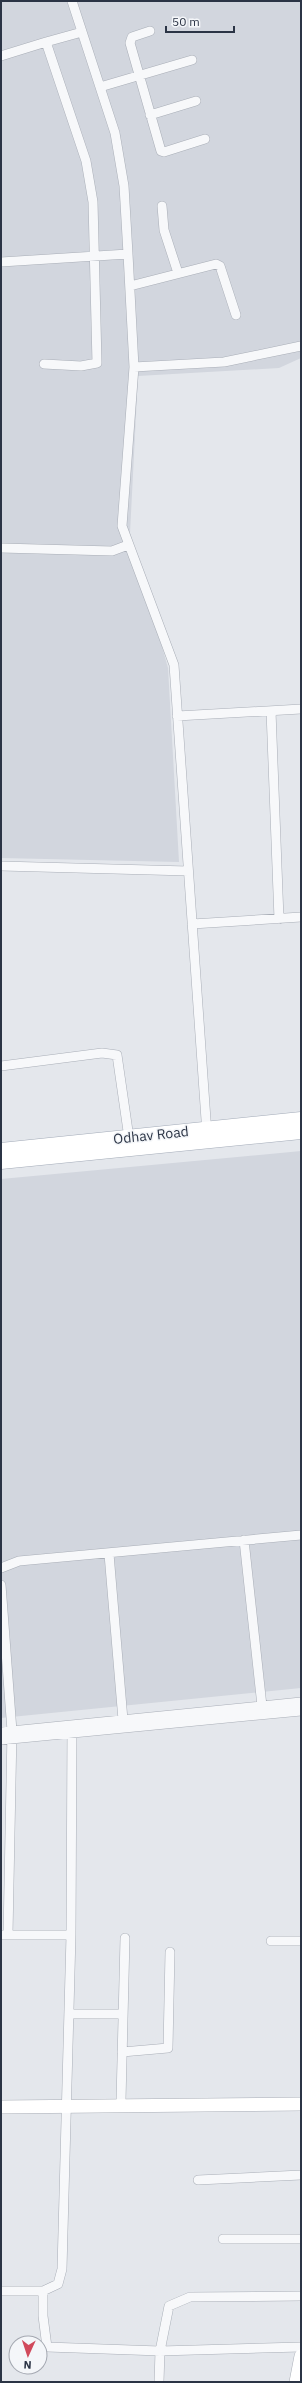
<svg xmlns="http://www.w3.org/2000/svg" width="302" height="2383" font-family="'IBM Plex Sans',sans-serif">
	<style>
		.built { fill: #d2d6de }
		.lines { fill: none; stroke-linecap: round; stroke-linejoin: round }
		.street-casing { stroke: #a9aeb7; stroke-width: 10 }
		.secondary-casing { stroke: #a9aeb7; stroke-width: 14 }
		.primary-casing { stroke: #a3abb8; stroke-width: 15 }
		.street { stroke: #f7f8fa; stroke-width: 9 }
		.secondary { stroke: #fff; stroke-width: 13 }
		.primary { stroke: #fff; stroke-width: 14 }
		.labels { text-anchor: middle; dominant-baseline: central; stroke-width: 3; stroke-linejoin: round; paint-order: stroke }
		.street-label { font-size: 14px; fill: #2b3445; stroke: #f4f6f9 }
	</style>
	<rect width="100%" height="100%" fill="#e4e7ec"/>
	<!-- built -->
	<path class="built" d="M 1,1 L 301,1 L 301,358 L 279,368 L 138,376 L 130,533 L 168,668 L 179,862 L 1,858 Z
		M 301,1151 L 301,1688 L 1,1718 L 1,1179 Z"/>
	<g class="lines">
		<defs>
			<path id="street" d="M 72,1 L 115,133 L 124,186 L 128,254
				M 150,31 L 132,37 L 130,43 L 161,151 L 164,152 L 205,139
				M 46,42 L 82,32
				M 1,56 L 46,42 L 86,161 L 93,202 L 97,363 L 81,366 L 44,364
				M 100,87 L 192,60
				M 150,115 L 196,101
				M 162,206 L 164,230 L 178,273
				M 1,262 L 128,254 L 134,367 L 122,526 L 174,665 L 207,1134
				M 130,286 L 216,264 L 220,266 L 236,315
				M 134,367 L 224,362 L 301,346
				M 1,548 L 112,551 L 128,545
				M 271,711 L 279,919
				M 177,716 L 301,709
				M 1,866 L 188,871
				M 192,924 L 301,917
				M 1,1066 L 102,1053 L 117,1055 L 129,1138
				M 244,1540 L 262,1706
				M 109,1554 L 123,1720
				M 1,1568 L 19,1561 L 301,1535
				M 1,1585 L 12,1731 L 8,1935
				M 1,1732 L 301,1702
				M 1,1740 L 301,1711
				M 1,1935 L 71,1935
				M 271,1941 L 301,1941
				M 70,2014 L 123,2014
				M 122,2052 L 168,2048 L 170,1952
				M 121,2101 L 125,1938
				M 198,2180 L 301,2175
				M 223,2239 L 301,2239
				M 1,2291 L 43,2291 L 58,2284 L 62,2269 L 71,1935 L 72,1725
				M 43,2291 L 43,2316 L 47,2347 L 160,2351 L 301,2347
				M 159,2382 L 160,2351 L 169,2306 L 190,2297 L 301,2296"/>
			<path id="secondary" d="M 1,2107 L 301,2104
				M 296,2382 L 301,2356"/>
			<path id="primary" d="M 1,1150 L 301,1119
				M 1,1162 L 301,1132"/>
		</defs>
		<!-- street casing -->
		<use href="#street" class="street-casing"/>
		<!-- secondary casing -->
		<use href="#secondary" class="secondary-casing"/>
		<!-- primary casing -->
		<use href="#primary" class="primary-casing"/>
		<!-- street -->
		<use href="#street" class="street"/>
		<!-- secondary -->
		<use href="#secondary" class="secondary"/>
		<!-- primary -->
		<use href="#primary" class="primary"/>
	</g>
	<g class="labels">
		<!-- street labels -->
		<g class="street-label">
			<text transform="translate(151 1135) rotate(-6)">Odhav Road</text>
		</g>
	</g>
	<!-- border -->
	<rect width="302" height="2383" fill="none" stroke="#2b3445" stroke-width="4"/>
	<!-- north arrow -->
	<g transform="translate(28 2355) rotate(183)"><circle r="19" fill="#f4f6f9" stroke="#a4a8b1"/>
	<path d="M0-3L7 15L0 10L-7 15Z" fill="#d1495b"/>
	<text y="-6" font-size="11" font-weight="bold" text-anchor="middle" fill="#2b3445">N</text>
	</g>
	<!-- scale -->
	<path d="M166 26v6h68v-6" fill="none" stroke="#2b3445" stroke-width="2"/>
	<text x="172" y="26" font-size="12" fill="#2b3445" stroke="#f4f6f9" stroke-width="3" paint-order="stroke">50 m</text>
</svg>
